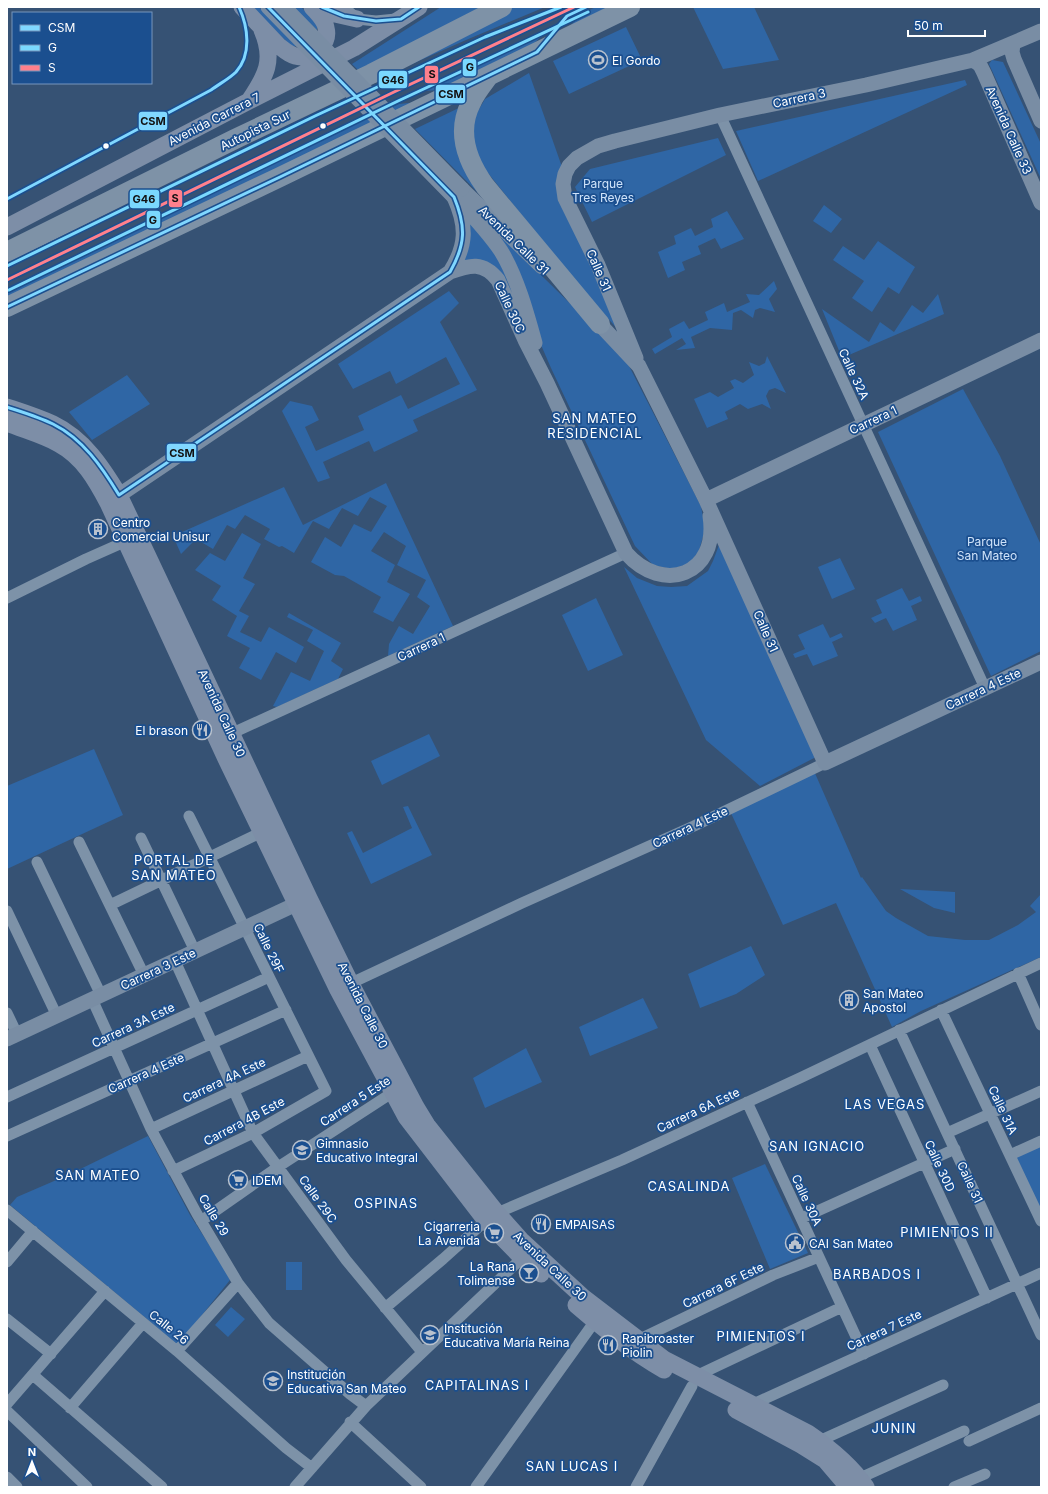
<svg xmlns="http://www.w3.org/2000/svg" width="1048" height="1494" font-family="Inter,sans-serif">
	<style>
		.green { fill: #2f66a5 }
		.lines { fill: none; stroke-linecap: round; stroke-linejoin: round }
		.street { stroke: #7d92a8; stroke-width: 11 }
		.secondary { stroke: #798da4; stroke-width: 15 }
		.primary { stroke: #7d8ea7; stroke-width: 17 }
		.highway { stroke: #7e92a7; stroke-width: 20 }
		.secondary-bridge { stroke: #798da4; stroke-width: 15 }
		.bus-1-casing { stroke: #1b4f8f; stroke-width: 6 }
		.bus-2-casing { stroke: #1b4f8f; stroke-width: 6 }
		.bus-3-casing { stroke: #1b4f8f; stroke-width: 6 }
		.bus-4-casing { stroke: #1b4f8f; stroke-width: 6 }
		.bus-1 { stroke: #80d7ff; stroke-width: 3 }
		.bus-2 { stroke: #7ad8fe; stroke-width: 3 }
		.bus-3 { stroke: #ff808c; stroke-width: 3 }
		.bus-4 { stroke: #7ad8fe; stroke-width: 3 }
		.bus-dot { fill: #fff; stroke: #1b4f8f; stroke-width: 1.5 }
		.labels { text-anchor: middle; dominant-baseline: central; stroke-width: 3.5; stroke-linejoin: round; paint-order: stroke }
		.poi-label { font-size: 12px; fill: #fff; stroke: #1b4f8f; text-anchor: start }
		.street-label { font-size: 12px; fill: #fff; stroke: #1b4f8f }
		.park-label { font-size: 12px; fill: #cfe3fa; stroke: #1b4f8f }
		.neighbourhood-label { font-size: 13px; letter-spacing: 1px; fill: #fff; stroke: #1b4f8f }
		.line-badge { stroke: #1b4f8f; stroke-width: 1.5 }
		.pale-badge-label { font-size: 11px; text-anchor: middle; font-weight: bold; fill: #111 }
	</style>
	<rect width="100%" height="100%" fill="#365274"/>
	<!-- green -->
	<path class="green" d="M 252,7 L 259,7 L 297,46 L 292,47 Z
		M 292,7 L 301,7 L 317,23 L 317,30 Z
		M 441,7 L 483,7 L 360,72 L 352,64 Z
		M 511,7 L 545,7 L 466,40 L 371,82 Z
		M 596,7 L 613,7 L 565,31 L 583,13 Z
		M 693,7 L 754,7 L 779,60 L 723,69 Z
		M 626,27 L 642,60 L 569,94 L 553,61 Z
		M 549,29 L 527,50 L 442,90 L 420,91 Z
		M 992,60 L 1003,62 L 1041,144 L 1041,179 L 989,64 Z
		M 529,73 L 620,332 L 567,272 L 472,153 L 472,121 L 485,99 Z
		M 965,80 L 967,85 L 758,181 L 736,131 Z
		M 418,102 L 7,298 L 7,291 L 272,162 L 399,104 Z
		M 463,106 L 457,147 L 459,159 L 508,223 L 415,129 Z
		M 718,138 L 726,155 L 592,222 L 575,187 L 590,169 Z
		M 824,205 L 842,219 L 831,233 L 813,221 Z
		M 727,211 L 744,239 L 721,249 L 715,238 L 698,246 L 701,254 L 682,262 L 685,270 L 668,278 L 658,252 L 676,244 L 674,236 L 691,228 L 695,236 L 713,227 L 711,219 Z
		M 467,220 L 483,235 L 502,262 L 524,325 L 503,277 L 461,263 Z
		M 499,234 L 588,321 L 628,364 L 701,506 L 705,529 L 699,551 L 689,564 L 671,569 L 653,565 L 635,546 L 551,368 L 535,331 L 518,272 Z
		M 878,241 L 915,267 L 899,294 L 888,287 L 872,312 L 852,298 L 864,281 L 833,260 L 843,246 L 864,260 Z
		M 774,281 L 777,289 L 769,299 L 775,312 L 760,308 L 755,310 L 753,318 L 741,310 L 733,313 L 732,330 L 710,328 L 691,337 L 695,348 L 676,350 L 686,344 L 682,338 L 655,354 L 652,349 L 672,337 L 669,329 L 684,321 L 689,329 L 708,320 L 705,312 L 724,303 L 727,312 L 750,302 L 746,294 L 759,295 Z
		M 449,291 L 459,303 L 440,322 L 477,390 L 413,420 L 418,431 L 374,452 L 369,441 L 323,462 L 330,478 L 318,482 L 282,411 L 290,401 L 312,406 L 319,420 L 305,427 L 316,451 L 364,430 L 358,416 L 401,395 L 408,409 L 460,384 L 446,357 L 396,384 L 390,371 L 353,389 L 338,364 Z
		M 938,294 L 944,314 L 842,358 L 822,309 L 869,342 L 880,322 L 894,332 L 912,305 L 923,313 Z
		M 767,356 L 786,393 L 775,388 L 769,390 L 766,396 L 771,409 L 762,404 L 748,409 L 740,404 L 725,412 L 728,419 L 707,428 L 694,399 L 710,392 L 718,397 L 734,388 L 730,381 L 735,379 L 743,383 L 754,375 L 749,362 L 759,366 L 765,363 Z
		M 127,375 L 150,404 L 92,440 L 69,412 Z
		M 963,389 L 1000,456 L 1041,545 L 1041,651 L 991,676 L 878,432 Z
		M 386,483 L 453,626 L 388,656 L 389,644 L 399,626 L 413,634 L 430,606 L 417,597 L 426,580 L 397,565 L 406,546 L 384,532 L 371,551 L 395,565 L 387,582 L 410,594 L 393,622 L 373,612 L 381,597 L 344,576 L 335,575 L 311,562 L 325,537 L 341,547 L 354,524 L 371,532 L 387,506 L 370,497 L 358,516 L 342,508 L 329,529 L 313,521 L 294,553 L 282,546 L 279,547 L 264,539 L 270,529 L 245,515 L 235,529 L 227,525 L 213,549 L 196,539 L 181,554 L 173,536 L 284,487 L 303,525 Z
		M 242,533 L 261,544 L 243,578 L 255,584 L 239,611 L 249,616 L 240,632 L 261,642 L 269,627 L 304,647 L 296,663 L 276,652 L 261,680 L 239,668 L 250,648 L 227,636 L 237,616 L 212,600 L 221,586 L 195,570 L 210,553 L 225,561 Z
		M 719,545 L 816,757 L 760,786 L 706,740 L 624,567 L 637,578 L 657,586 L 671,587 L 687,586 L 708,571 L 713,561 Z
		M 840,558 L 855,589 L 832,599 L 818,567 Z
		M 902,588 L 909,601 L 920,596 L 922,601 L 911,606 L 917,620 L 893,631 L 886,618 L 875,623 L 871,618 L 882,613 L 876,600 Z
		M 596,598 L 623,655 L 588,671 L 562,615 Z
		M 289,613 L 341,643 L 331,661 L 343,669 L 338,679 L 277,707 L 273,706 L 291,672 L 310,681 L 324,651 L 307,641 L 313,630 L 287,617 Z
		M 823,624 L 830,638 L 841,633 L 843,637 L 832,642 L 838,656 L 813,666 L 807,654 L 795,658 L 793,654 L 805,649 L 798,635 Z
		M 429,734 L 440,756 L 382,785 L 371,761 Z
		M 94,749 L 123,815 L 7,869 L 7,786 Z
		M 814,771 L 861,878 L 862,877 L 886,911 L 896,918 L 928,936 L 965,940 L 989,940 L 1018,925 L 1036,912 L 1030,906 L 1041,894 L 1041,957 L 921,1011 L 892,1027 L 836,903 L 783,925 L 730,811 Z
		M 408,806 L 432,855 L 371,884 L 347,833 L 352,831 L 363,853 L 412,828 L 403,807 Z
		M 900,889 L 955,892 L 955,913 L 934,908 Z
		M 751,946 L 765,975 L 736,994 L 700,1008 L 688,974 Z
		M 643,998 L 658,1028 L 590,1056 L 579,1027 Z
		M 526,1048 L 542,1082 L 485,1108 L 473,1078 Z
		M 148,1136 L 190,1215 L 222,1265 L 230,1280 L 178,1345 L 10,1205 L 17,1197 L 68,1175 Z
		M 1041,1145 L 1041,1210 L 1014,1157 Z
		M 765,1164 L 808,1253 L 770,1269 L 732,1178 Z
		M 286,1262 L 302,1262 L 302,1290 L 286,1290 Z
		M 231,1307 L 245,1319 L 228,1337 L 215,1325 Z"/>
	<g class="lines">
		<!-- street -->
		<path class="street" d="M 344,7 L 357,19 L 376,21 L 396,19
			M 720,115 L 985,688
			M 7,598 L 86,559 L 131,539
			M 226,736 L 626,553
			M 141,838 L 195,951
			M 79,842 L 144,975
			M 37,862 L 101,995
			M 110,905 L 262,832
			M 7,911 L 57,1016
			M 175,961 L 253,1133 L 346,1260 L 422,1352
			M 1018,973 L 1041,1025
			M 345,986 L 522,903 L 694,826 L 825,763
			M 92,999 L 151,1129 L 197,1214 L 238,1283 L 269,1323 L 350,1394 L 366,1406
			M 941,1010 L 1041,1221
			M 7,1013 L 17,1034
			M 899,1030 L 1041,1335
			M 870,1045 L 987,1298
			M 7,1097 L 269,977
			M 747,1102 L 864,1354
			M 151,1129 L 308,1056
			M 947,1133 L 1041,1091
			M 7,1136 L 286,1010
			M 1010,1155 L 1041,1141
			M 173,1171 L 253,1133 L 326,1091 L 189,816
			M 7,1210 L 177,1351 L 286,1448 L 312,1468
			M 802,1218 L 955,1149
			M 201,1221 L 278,1167 L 398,1089
			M 7,1262 L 33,1231
			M 385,1308 L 443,1259 L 482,1224 L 497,1213 L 622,1160 L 802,1077 L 1041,963
			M 7,1319 L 51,1354
			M 640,1339 L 773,1275 L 819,1257
			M 177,1351 L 238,1283
			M 33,1375 L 162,1487
			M 696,1376 L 842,1307
			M 7,1404 L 105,1291
			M 749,1406 L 1041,1273
			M 70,1408 L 143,1323
			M 7,1411 L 87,1487
			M 350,1422 L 421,1487
			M 819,1441 L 943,1385
			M 969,1441 L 1041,1408
			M 7,1477 L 17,1487
			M 860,1478 L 964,1431
			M 295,1487 L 366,1406 L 522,1258
			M 476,1487 L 595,1321
			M 636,1487 L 692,1386
			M 954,1487 L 985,1474"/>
		<!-- secondary -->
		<path class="secondary" d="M 1013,44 L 1012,52 L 1014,59 L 1041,121
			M 973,60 L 980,65 L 984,73 L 1041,203
			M 462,189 L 542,267
			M 459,201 C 474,217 489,233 501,251 C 517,277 527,314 535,343
			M 450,272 C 470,265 483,261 498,280 L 525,340 L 547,383 L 626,553 C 663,595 719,575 710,516
			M 592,316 L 639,366 L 706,500 L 825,763 L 1041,662
			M 636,358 L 598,265 L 565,198 L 563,184 L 565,174 L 569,166 L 577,158 L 598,146 L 615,141 L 720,115 L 866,85 L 973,60 L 1041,31
			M 706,500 L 1041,340
			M 109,502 L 450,272 C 467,245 467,226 454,197
			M 7,1039 L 307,899"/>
		<!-- primary -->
		<path class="primary" d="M 242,7 L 279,46 C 285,51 292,57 301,57 C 315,57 330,43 326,28 C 325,20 317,13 312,7
			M 322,7 L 335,14 L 357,19
			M 249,101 C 266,76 275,60 262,30
			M 7,227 L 249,101 L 354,48 L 419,7
			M 7,407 C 22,412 38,417 53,424 C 84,439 102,467 119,495 L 309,898 L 351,984 L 416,1107 L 427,1125 L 497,1213 L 521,1240 L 583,1297 L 664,1359 L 808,1433 C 830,1448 851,1465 866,1487
			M 7,423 C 24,430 43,435 59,444 C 83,457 96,480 108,503 L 227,761 L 338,990 L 406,1117 L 486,1221 L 522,1258 L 541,1274
			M 576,1305 C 604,1329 632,1352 664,1370
			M 736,1410 L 801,1445 L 825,1460 L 848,1487"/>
		<!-- highway -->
		<path class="highway" d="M 488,77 C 482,85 475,93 471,103 C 456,132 467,161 485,186 L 600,324
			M 7,252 L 235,139 L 371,74 L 502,7
			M 7,307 L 280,177 L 630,7"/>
		<!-- secondary-bridge -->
		<path class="secondary-bridge" d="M 268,7 L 454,197
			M 284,7 L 462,189"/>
		<defs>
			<path id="bus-1" d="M 322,7 L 344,16 L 376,21 L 401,19 L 419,7
				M 7,199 L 211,90 C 219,84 229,79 236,72 C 252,54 248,27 239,7
				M 7,307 L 280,177 L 537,52 L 567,16 L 586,7
				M 7,407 C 22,412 39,417 53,424 C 83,439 102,467 119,495 L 450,272 C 466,244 466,226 454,197 L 268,7"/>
			<path id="bus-2" d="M 9,290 L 398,101 L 588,12"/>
			<path id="bus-3" d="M 7,280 L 394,92 L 574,7"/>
			<path id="bus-4" d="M 7,266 L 315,116 L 485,37 L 561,7"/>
		</defs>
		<!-- bus-1 casing -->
		<use href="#bus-1" class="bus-1-casing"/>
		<!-- bus-2 casing -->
		<use href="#bus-2" class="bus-2-casing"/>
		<!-- bus-3 casing -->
		<use href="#bus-3" class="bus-3-casing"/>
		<!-- bus-4 casing -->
		<use href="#bus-4" class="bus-4-casing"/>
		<!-- bus-1 -->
		<use href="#bus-1" class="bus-1"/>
		<!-- bus-2 -->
		<use href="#bus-2" class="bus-2"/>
		<!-- bus-3 -->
		<use href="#bus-3" class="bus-3"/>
		<!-- bus-4 -->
		<use href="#bus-4" class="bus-4"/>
	</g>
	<!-- icons -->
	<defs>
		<symbol id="stadium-ring" viewBox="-11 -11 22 22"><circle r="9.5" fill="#1b4f8f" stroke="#b9c2ce" stroke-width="1.5"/><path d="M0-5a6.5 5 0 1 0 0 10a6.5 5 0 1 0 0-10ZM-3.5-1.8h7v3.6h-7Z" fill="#b9c2ce"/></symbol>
		<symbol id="building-ring" viewBox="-11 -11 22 22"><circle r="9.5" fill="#1b4f8f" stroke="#b9c2ce" stroke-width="1.5"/><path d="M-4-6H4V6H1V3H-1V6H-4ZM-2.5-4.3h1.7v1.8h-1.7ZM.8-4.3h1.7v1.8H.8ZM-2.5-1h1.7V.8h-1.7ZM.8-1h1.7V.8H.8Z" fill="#b9c2ce"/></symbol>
		<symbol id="restaurant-ring" viewBox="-11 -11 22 22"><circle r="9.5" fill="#1b4f8f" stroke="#b9c2ce" stroke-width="1.5"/><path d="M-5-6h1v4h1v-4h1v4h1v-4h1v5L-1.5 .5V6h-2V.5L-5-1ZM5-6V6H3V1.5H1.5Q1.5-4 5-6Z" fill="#b9c2ce"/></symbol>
		<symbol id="university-ring" viewBox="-11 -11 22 22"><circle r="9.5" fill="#1b4f8f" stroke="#b9c2ce" stroke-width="1.5"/><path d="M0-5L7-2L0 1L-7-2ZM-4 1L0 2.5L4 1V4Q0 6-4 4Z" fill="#b9c2ce"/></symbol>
		<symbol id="supermarket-ring" viewBox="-11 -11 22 22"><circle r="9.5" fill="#1b4f8f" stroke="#b9c2ce" stroke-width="1.5"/><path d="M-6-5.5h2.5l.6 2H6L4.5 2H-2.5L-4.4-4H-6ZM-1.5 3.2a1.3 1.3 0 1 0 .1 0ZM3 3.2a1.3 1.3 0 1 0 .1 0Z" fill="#b9c2ce"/></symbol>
		<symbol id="civic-ring" viewBox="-11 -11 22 22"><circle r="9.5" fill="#1b4f8f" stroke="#b9c2ce" stroke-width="1.5"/><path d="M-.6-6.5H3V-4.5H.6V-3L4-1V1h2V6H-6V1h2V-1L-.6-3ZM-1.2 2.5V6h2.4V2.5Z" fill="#b9c2ce"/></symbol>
		<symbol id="bar-ring" viewBox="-11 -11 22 22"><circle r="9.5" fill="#1b4f8f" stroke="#b9c2ce" stroke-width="1.5"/><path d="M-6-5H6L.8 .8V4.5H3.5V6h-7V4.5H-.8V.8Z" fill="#b9c2ce"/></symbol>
		<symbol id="school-ring" viewBox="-11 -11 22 22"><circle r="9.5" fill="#1b4f8f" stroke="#b9c2ce" stroke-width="1.5"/><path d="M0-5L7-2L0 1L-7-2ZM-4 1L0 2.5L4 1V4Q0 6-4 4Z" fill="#b9c2ce"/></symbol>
	</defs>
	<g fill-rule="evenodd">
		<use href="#stadium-ring" x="587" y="49" width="22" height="22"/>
		<use href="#building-ring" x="87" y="518" width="22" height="22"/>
		<use href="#restaurant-ring" x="191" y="719" width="22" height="22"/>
		<use href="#building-ring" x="838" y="989" width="22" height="22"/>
		<use href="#university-ring" x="291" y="1139" width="22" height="22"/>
		<use href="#supermarket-ring" x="227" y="1169" width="22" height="22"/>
		<use href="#restaurant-ring" x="530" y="1213" width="22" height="22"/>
		<use href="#supermarket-ring" x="483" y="1222" width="22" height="22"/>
		<use href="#civic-ring" x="784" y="1232" width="22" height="22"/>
		<use href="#bar-ring" x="518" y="1262" width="22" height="22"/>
		<use href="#university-ring" x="419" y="1324" width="22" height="22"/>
		<use href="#restaurant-ring" x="597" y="1334" width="22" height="22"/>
		<use href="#school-ring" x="262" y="1370" width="22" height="22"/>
	</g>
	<!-- markers -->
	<g class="bus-dot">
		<circle cx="323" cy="126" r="3.5"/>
		<circle cx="106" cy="146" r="3.5"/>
	</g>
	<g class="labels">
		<!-- poi labels -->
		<g class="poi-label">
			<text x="612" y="60">El Gordo</text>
			<text x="112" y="522">Centro<tspan x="112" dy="14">Comercial Unisur</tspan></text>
			<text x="188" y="730" text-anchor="end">El brason</text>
			<text x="863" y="993">San Mateo<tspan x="863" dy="14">Apostol</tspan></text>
			<text x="316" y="1143">Gimnasio<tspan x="316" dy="14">Educativo Integral</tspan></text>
			<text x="252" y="1180">IDEM</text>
			<text x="555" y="1224">EMPAISAS</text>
			<text x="480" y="1226" text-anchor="end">Cigarreria<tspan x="480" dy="14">La Avenida</tspan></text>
			<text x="809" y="1243">CAI San Mateo</text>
			<text x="515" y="1266" text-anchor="end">La Rana<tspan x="515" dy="14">Tolimense</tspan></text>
			<text x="444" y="1328">Institución<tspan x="444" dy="14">Educativa María Reina</tspan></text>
			<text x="622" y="1338">Rapibroaster<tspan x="622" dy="14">Piolin</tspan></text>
			<text x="287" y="1374">Institución<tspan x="287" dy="14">Educativa San Mateo</tspan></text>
		</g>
		<!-- street labels -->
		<g class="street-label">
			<text transform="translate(799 98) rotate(-12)">Carrera 3</text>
			<text transform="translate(214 119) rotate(-27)">Avenida Carrera 7</text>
			<text transform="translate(255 130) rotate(-26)">Autopista Sur</text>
			<text transform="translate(1009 130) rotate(66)">Avenida Calle 33</text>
			<text transform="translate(514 240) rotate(44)">Avenida Calle 31</text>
			<text transform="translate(599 270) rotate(66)">Calle 31</text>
			<text transform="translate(510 307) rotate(65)">Calle 30C</text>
			<text transform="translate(854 374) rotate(65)">Calle 32A</text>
			<text transform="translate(873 420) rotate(-25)">Carrera 1</text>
			<text transform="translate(766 631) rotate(66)">Calle 31</text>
			<text transform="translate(421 647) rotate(-25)">Carrera 1</text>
			<text transform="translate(983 689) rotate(-25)">Carrera 4 Este</text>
			<text transform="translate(222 713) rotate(65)">Avenida Calle 30</text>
			<text transform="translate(690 827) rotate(-25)">Carrera 4 Este</text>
			<text transform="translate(269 948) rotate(64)">Calle 29F</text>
			<text transform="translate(158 969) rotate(-25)">Carrera 3 Este</text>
			<text transform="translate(363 1005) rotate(63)">Avenida Calle 30</text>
			<text transform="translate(133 1025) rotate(-25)">Carrera 3A Este</text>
			<text transform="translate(146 1073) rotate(-24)">Carrera 4 Este</text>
			<text transform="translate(224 1080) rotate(-25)">Carrera 4A Este</text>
			<text transform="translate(355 1101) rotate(-33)">Carrera 5 Este</text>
			<text transform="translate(698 1110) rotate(-25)">Carrera 6A Este</text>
			<text transform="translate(1003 1110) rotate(65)">Calle 31A</text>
			<text transform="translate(244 1121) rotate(-28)">Carrera 4B Este</text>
			<text transform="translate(940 1166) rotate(65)">Calle 30D</text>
			<text transform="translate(970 1182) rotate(65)">Calle 31</text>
			<text transform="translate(318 1199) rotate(54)">Calle 29C</text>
			<text transform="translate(807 1200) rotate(65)">Calle 30A</text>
			<text transform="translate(214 1215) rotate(59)">Calle 29</text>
			<text transform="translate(550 1266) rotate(43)">Avenida Calle 30</text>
			<text transform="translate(723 1285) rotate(-26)">Carrera 6F Este</text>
			<text transform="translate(169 1327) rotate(39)">Calle 26</text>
			<text transform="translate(884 1330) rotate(-25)">Carrera 7 Este</text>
		</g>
		<!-- park labels -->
		<g class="park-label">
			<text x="603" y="183">Parque<tspan x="603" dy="14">Tres Reyes</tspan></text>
			<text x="987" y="541">Parque<tspan x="987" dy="14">San Mateo</tspan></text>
		</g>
		<!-- neighbourhood labels -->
		<g class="neighbourhood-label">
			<text x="595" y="418">SAN MATEO<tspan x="595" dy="15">RESIDENCIAL</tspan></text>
			<text x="174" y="860">PORTAL DE<tspan x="174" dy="15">SAN MATEO</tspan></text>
			<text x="885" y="1104">LAS VEGAS</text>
			<text x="817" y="1146">SAN IGNACIO</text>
			<text x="98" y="1175">SAN MATEO</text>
			<text x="689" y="1186">CASALINDA</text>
			<text x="386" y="1203">OSPINAS</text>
			<text x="947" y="1232">PIMIENTOS II</text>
			<text x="877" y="1274">BARBADOS I</text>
			<text x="761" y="1336">PIMIENTOS I</text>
			<text x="477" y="1385">CAPITALINAS I</text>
			<text x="894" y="1428">JUNIN</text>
			<text x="572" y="1466">SAN LUCAS I</text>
		</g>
	</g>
	<g class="line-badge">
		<rect x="462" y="58" width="15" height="19" rx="4" fill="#7ad8fe"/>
		<rect x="424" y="65" width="15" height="19" rx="4" fill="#ff808c"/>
		<rect x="378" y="70" width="30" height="19" rx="4" fill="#7ad8fe"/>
		<rect x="435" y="84" width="31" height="20" rx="4" fill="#80d7ff"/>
		<rect x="138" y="111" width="30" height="20" rx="4" fill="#80d7ff"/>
		<rect x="168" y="189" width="15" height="19" rx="4" fill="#ff808c"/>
		<rect x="129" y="189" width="31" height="20" rx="4" fill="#7ad8fe"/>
		<rect x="146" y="210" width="15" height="19" rx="4" fill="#7ad8fe"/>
		<rect x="166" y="443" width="31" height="19" rx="4" fill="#80d7ff"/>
	</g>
	<g class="pale-badge-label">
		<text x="470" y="71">G</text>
		<text x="432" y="78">S</text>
		<text x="393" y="84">G46</text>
		<text x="451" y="98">CSM</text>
		<text x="153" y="125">CSM</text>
		<text x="175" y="202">S</text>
		<text x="144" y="203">G46</text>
		<text x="153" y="224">G</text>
		<text x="182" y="457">CSM</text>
	</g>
	<!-- border -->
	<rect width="1048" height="1494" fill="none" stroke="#ffffff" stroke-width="16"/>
	<!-- legend -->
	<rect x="12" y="12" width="140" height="72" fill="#1b4f8f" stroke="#7695bc"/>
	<rect x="20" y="25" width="20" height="6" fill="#80d7ff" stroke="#7695bc"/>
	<text x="48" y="32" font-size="12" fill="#ffffff">CSM</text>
	<rect x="20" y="45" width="20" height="6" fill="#7ad8fe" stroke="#7695bc"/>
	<text x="48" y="52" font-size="12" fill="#ffffff">G</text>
	<rect x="20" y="65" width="20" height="6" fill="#ff808c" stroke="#7695bc"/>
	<text x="48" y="72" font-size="12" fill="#ffffff">S</text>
	<!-- north arrow -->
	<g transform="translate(32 1462)" stroke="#1b4f8f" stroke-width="3" paint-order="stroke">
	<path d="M0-3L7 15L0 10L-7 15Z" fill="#ffffff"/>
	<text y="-6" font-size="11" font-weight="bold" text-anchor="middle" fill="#ffffff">N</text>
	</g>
	<!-- scale -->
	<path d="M908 30v6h77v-6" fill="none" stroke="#ffffff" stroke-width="2"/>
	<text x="914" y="30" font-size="12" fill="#ffffff" stroke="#1b4f8f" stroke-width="3" paint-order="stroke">50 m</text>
</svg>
